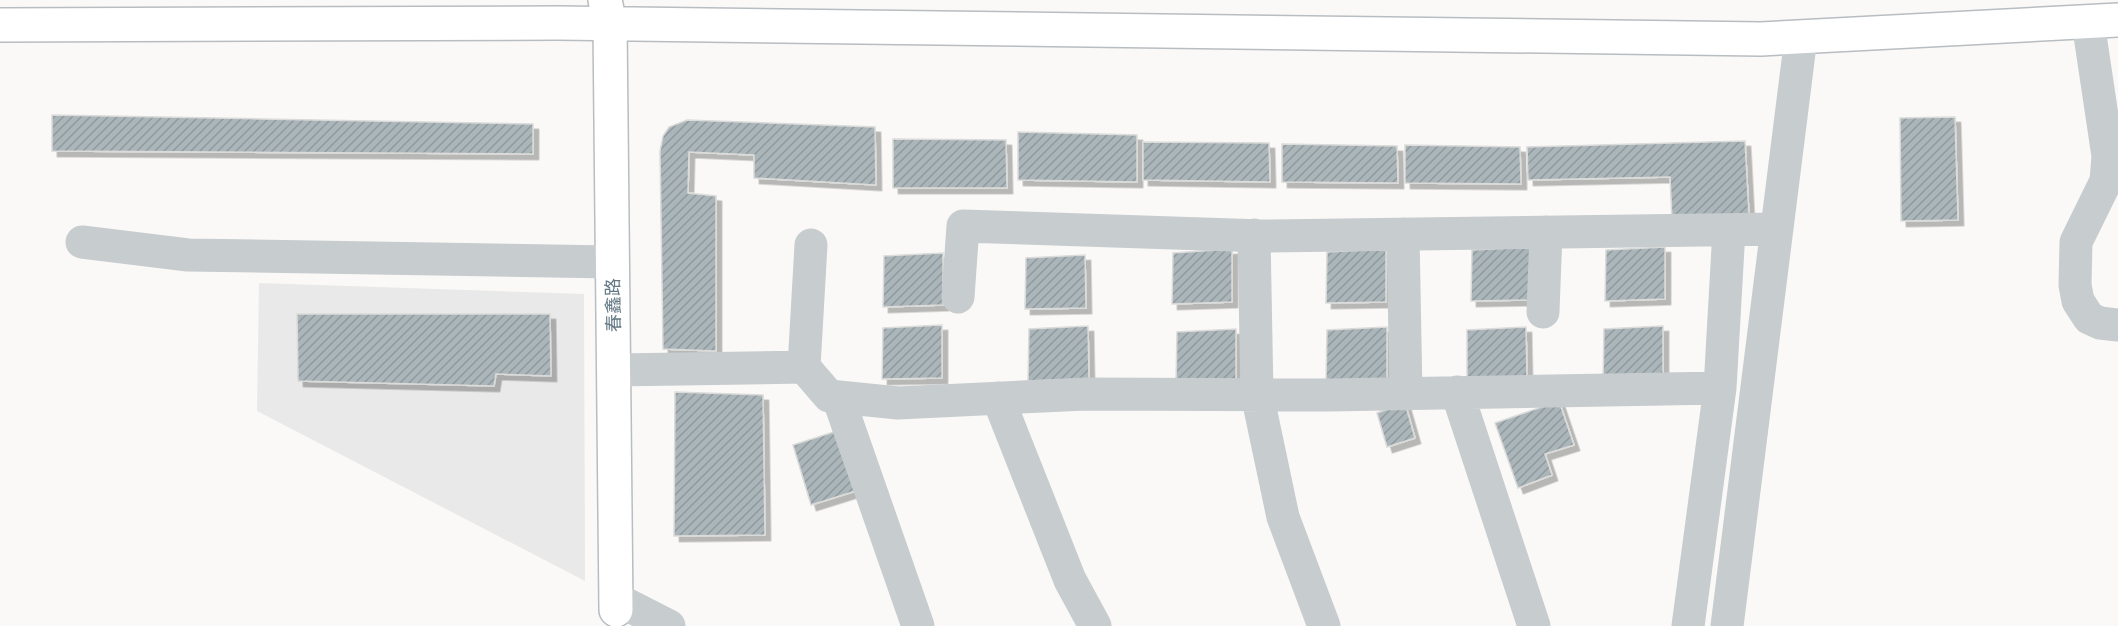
<svg xmlns="http://www.w3.org/2000/svg" width="2118" height="626" font-family="'Work Sans','Noto Sans SC',sans-serif">
	<style>
		.built { fill: #e8e9e8 }
		.building { fill: url(#building-hatch); stroke: #dbdbd9; stroke-width: 1.5; filter: url(#shadow) }
		.lines { fill: none; stroke-linecap: round; stroke-linejoin: round }
		.major-casing { stroke: #b8bdc1; stroke-width: 36 }
		.minor { stroke: #c7cccf; stroke-width: 33 }
		.major { stroke: #fff; stroke-width: 33 }
		.labels { text-anchor: middle; dominant-baseline: central; stroke-width: 6; stroke-linejoin: round; paint-order: stroke }
		.street-label { font-size: 18px; fill: #637884; stroke: #fff }
	</style>
	<defs>
		<pattern id="building-hatch" width="6" height="6" patternUnits="userSpaceOnUse" patternTransform="scale(1.5)"><rect width="6" height="6" fill="#abb6bb"/><path d="M-1 1l2-2M0 6l6-6M5 7l2-2" fill="none" stroke="#8f999e"/></pattern>
		<filter id="shadow"><feDropShadow dx="5.5" dy="5.5" stdDeviation="0" flood-color="#0004"/></filter>
	</defs>
	<rect width="100%" height="100%" fill="#faf9f7"/>
	<!-- built -->
	<path class="built" d="M 259,283 L 584,294 L 585,581 L 257,411 Z"/>
	<!-- building -->
	<path class="building" d="M 52,115 L 533,124 L 533,154 L 52,151 Z
		M 1955,117 L 1958,220 L 1901,221 L 1900,118 Z
		M 687,120 L 875,127 L 876,185 L 754,178 L 754,155 L 689,152 L 688,193 L 716,196 L 716,351 L 663,349 L 660,151 L 663,136 L 669,127 Z
		M 1018,132 L 1137,135 L 1137,182 L 1018,180 Z
		M 893,139 L 1006,140 L 1007,188 L 893,188 Z
		M 1745,141 L 1749,216 L 1672,219 L 1670,177 L 1528,180 L 1527,147 Z
		M 1143,142 L 1269,143 L 1270,182 L 1143,180 Z
		M 1282,144 L 1397,146 L 1398,183 L 1282,182 Z
		M 1405,145 L 1520,147 L 1521,184 L 1405,183 Z
		M 1531,247 L 1531,300 L 1471,301 L 1472,250 Z
		M 1665,247 L 1665,299 L 1605,301 L 1606,250 Z
		M 1232,249 L 1232,302 L 1172,304 L 1173,253 Z
		M 1386,249 L 1386,302 L 1326,303 L 1327,252 Z
		M 943,253 L 943,305 L 883,307 L 884,256 Z
		M 1085,255 L 1086,308 L 1025,309 L 1026,258 Z
		M 297,314 L 550,314 L 551,376 L 496,374 L 494,386 L 298,381 Z
		M 942,325 L 942,378 L 882,379 L 883,328 Z
		M 1088,326 L 1089,379 L 1028,381 L 1029,329 Z
		M 1663,326 L 1663,379 L 1603,381 L 1604,329 Z
		M 1387,327 L 1387,380 L 1326,381 L 1327,330 Z
		M 1526,327 L 1527,379 L 1467,381 L 1467,330 Z
		M 1236,329 L 1236,381 L 1176,383 L 1177,332 Z
		M 675,392 L 763,395 L 765,535 L 674,536 Z
		M 1559,401 L 1574,445 L 1545,454 L 1552,475 L 1518,488 L 1495,423 Z
		M 1405,403 L 1415,438 L 1387,447 L 1377,413 Z
		M 843,429 L 862,489 L 811,505 L 793,445 Z"/>
	<g class="lines">
		<defs>
			<path id="major" d="M 605,0 L 610,24 L 616,610
				M 0,25 L 558,23 L 1761,39 L 2118,20"/>
		</defs>
		<!-- major casing -->
		<use href="#major" class="major-casing"/>
		<!-- minor -->
		<path class="minor" d="M 2088,22 L 2108,156 L 2106,181 L 2076,242 L 2075,285 L 2078,301 L 2089,318 L 2100,323 L 2118,325
			M 1403,234 L 1406,394
			M 1254,235 L 1257,394 L 1283,517 L 1324,626
			M 82,242 L 188,255 L 612,262
			M 958,297 L 963,226 L 1263,236 L 1777,229
			M 1543,312 L 1546,232
			M 804,367 L 811,245
			M 614,370 L 804,367 L 829,396 L 898,403 L 1086,394 L 1329,395 L 1720,388
			M 1457,392 L 1534,626
			M 838,397 L 918,626
			M 998,398 L 1070,580 L 1095,626
			M 616,599 L 669,626
			M 1688,626 L 1720,388 L 1729,230
			M 1727,626 L 1801,37"/>
		<!-- major -->
		<use href="#major" class="major"/>
	</g>
	<g class="labels">
		<!-- street labels -->
		<g class="street-label">
			<text transform="translate(613 305) rotate(-91)">春鑫路</text>
		</g>
	</g>
</svg>
